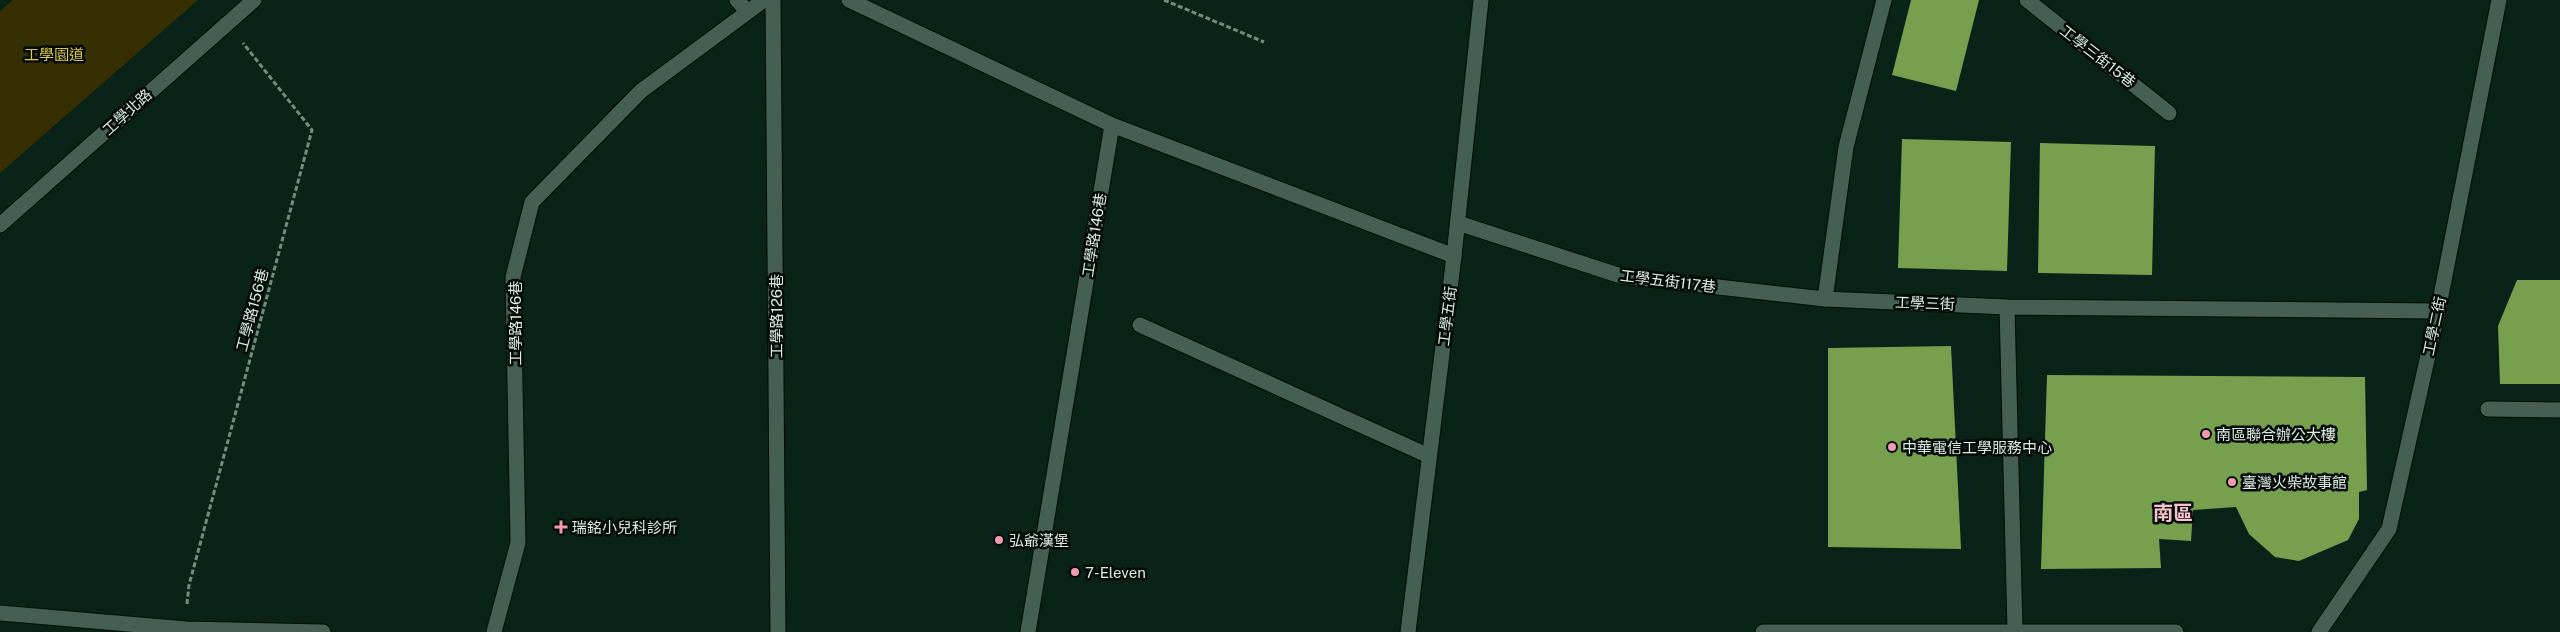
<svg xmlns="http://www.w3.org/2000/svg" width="2560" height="632" font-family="'Public Sans','Noto Sans TC',sans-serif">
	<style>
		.green { fill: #362f02 }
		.building { fill: #77a04e }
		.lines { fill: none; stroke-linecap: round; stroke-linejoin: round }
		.service-casing { stroke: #000c04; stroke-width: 17 }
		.pedestrian-casing { stroke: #000c04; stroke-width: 17 }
		.minor-casing { stroke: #000c04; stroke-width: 17 }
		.tertiary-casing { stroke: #000c04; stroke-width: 17 }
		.path { stroke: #768a81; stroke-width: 3; stroke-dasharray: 5 2.5; stroke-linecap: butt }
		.service { stroke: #455f52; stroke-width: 15 }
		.pedestrian { stroke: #455f52; stroke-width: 15 }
		.minor { stroke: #455f52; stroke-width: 15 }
		.tertiary { stroke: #455f52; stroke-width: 15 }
		.poi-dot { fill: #f29aad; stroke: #030a06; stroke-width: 2 }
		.labels { text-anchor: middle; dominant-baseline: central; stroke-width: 5; stroke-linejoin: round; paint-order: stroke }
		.park-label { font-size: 15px; fill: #dfc943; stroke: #030a06 }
		.street-label { font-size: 15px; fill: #dbeae2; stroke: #030a06 }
		.poi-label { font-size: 15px; fill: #dbeae2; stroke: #030a06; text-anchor: start }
		.district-label { font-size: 20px; font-weight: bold; fill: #f6c3cc; stroke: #030a06 }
	</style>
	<rect width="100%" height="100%" fill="#0a2318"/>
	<!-- green -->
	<path class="green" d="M 13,0 L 198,0 L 0,173 L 0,11 Z"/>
	<!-- building -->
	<path class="building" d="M 1911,0 L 1979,0 L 1956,91 L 1892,75 Z
		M 1902,139 L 2011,142 L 2007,271 L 1898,268 Z
		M 2040,143 L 2155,146 L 2152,275 L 2038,273 Z
		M 2517,280 L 2560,280 L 2560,384 L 2500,384 L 2498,326 Z
		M 1951,346 L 1961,549 L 1828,547 L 1828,348 Z
		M 2047,375 L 2365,377 L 2367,490 L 2359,492 L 2359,519 L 2348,540 L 2299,561 L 2275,557 L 2249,534 L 2236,507 L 2193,510 L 2191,541 L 2159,539 L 2161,568 L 2041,569 Z"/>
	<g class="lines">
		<defs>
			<path id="service" d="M 849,0 L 1112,125 L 1454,256
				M 2027,0 L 2169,113
				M 1458,223 L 1621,276 L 1825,299
				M 1140,325 L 1429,456
				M 2488,409 L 2560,410
				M 494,632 L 518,543 L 513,277 L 532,202 L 641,91 L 764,0
				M 1028,632 L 1112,125"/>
			<path id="pedestrian" d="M 773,0 L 778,632"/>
			<path id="minor" d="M 737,0 L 747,11
				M 1884,0 L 1846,147 L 1825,299 L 2007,307 L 2438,311
				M 0,225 L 254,0
				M 2007,307 L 2015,630
				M 1408,632 L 1454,256 L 1481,0
				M 2319,632 L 2389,529 L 2438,311 L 2499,0"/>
			<path id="tertiary" d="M 0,613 L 186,629 L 323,632
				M 1763,632 L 2176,632"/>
		</defs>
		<!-- service casing -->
		<use href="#service" class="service-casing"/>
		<!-- pedestrian casing -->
		<use href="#pedestrian" class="pedestrian-casing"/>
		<!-- minor casing -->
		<use href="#minor" class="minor-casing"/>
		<!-- tertiary casing -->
		<use href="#tertiary" class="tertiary-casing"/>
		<!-- path -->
		<path class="path" d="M 1164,0 L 1264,42
			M 187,604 L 189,585 L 312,130 L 243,43"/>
		<!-- service -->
		<use href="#service" class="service"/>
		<!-- pedestrian -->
		<use href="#pedestrian" class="pedestrian"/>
		<!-- minor -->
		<use href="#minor" class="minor"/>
		<!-- tertiary -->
		<use href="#tertiary" class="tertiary"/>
	</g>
	<!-- markers -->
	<g class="poi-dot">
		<circle cx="2206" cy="434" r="5"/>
		<circle cx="1892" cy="447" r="5"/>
		<circle cx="2232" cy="482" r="5"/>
		<path d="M558.5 519.5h5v5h5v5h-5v5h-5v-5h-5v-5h5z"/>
		<circle cx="999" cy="540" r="5"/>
		<circle cx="1075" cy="572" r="5"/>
	</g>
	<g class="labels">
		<!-- park labels -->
		<g class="park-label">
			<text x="54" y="54">工學園道</text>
		</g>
		<!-- street labels -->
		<g class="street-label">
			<text transform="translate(2098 56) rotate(38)">工學三街15巷</text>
			<text transform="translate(127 112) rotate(-42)">工學北路</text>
			<text transform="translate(1094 235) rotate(-81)">工學路146巷</text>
			<text transform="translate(1668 281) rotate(7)">工學五街117巷</text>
			<text transform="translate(1925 303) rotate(2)">工學三街</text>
			<text transform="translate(252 310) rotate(-75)">工學路156巷</text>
			<text transform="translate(776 316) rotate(-90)">工學路126巷</text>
			<text transform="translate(1447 316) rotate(-83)">工學五街</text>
			<text transform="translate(515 323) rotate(-90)">工學路146巷</text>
			<text transform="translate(2434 326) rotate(-78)">工學二街</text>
		</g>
		<!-- poi labels -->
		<g class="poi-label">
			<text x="2216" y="434">南區聯合辦公大樓</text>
			<text x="1902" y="447">中華電信工學服務中心</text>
			<text x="2242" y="482">臺灣火柴故事館</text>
			<text x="572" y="527">瑞銘小兒科診所</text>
			<text x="1009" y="540">弘爺漢堡</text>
			<text x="1085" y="572">7-Eleven</text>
		</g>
		<!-- district labels -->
		<g class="district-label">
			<text x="2173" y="513">南區</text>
		</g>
	</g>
</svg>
